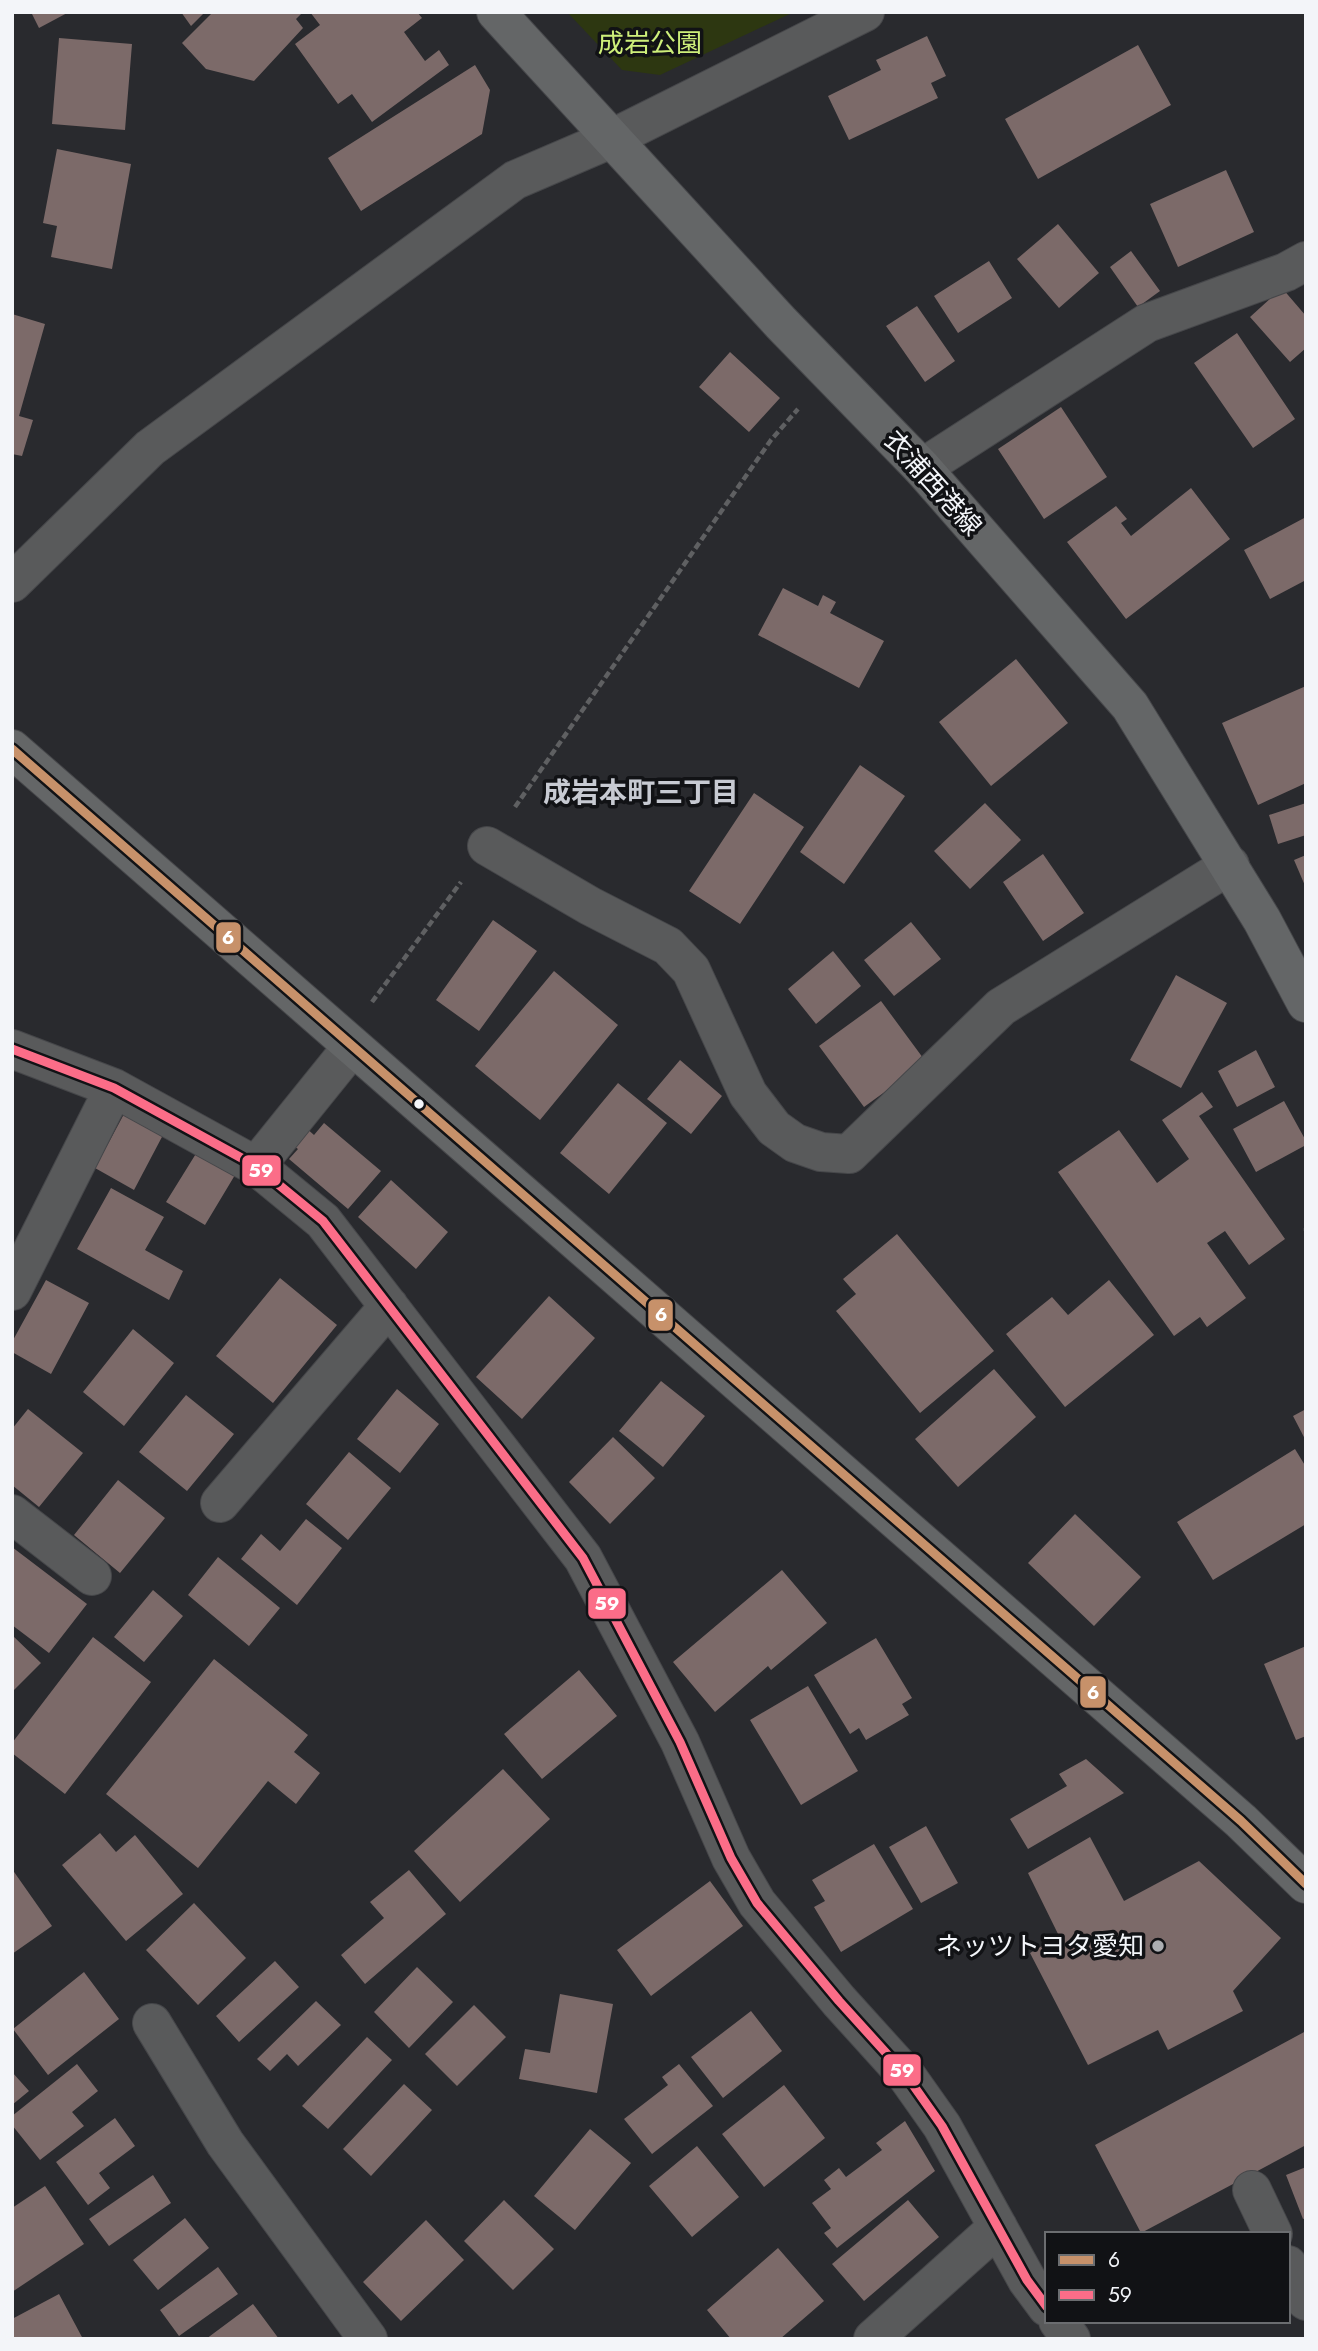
<svg xmlns="http://www.w3.org/2000/svg" width="1318" height="2351" font-family="Jost,'Noto Sans JP',sans-serif">
	<style>
		.green { fill: #2d3711 }
		.building { fill: #7c6a69 }
		.lines { fill: none; stroke-linecap: round; stroke-linejoin: round }
		.street-casing { stroke: #46474a; stroke-width: 40 }
		.secondary-casing { stroke: #46474a; stroke-width: 40 }
		.path { stroke: #5f6062; stroke-width: 4.5; stroke-dasharray: 7 3.5; stroke-linecap: butt }
		.street { stroke: #595a5b; stroke-width: 38 }
		.secondary { stroke: #646667; stroke-width: 38 }
		.bus-1-casing { stroke: #111215; stroke-width: 14 }
		.bus-2-casing { stroke: #111215; stroke-width: 14 }
		.bus-1 { stroke: #c7916a; stroke-width: 9 }
		.bus-2 { stroke: #fb6d88; stroke-width: 9 }
		.bus-dot { fill: #f3f5f9; stroke: #111215; stroke-width: 2.5 }
		.poi-dot { fill: #acaeb2; stroke: #111215; stroke-width: 2.5 }
		.labels { text-anchor: middle; dominant-baseline: central; stroke-width: 7; stroke-linejoin: round; paint-order: stroke }
		.park-label { font-size: 26px; fill: #ceef7a; stroke: #111215 }
		.street-label { font-size: 26px; fill: #f3f5f9; stroke: #111215 }
		.poi-label { font-size: 26px; fill: #f3f5f9; stroke: #111215; text-anchor: end }
		.neighbourhood-label { font-size: 28px; font-weight: bold; fill: #c7cad2; stroke: #111215 }
		.line-badge { stroke: #111215; stroke-width: 2.5 }
		.badge-label { font-size: 19px; text-anchor: middle; font-weight: bold; fill: #fff }
	</style>
	<rect width="100%" height="100%" fill="#292a2e"/>
	<!-- green -->
	<path class="green" d="M 567,12 L 794,12 L 660,75 L 622,70 Z"/>
	<!-- building -->
	<path class="building" d="M 31,12 L 69,12 L 39,28 Z
		M 181,12 L 205,12 L 191,26 Z
		M 213,12 L 303,12 L 296,19 L 303,28 L 254,81 L 206,69 L 182,43 Z
		M 310,12 L 417,12 L 422,18 L 404,32 L 425,61 L 439,50 L 449,65 L 372,122 L 352,94 L 338,104 L 295,44 L 320,25 Z
		M 927,36 L 946,76 L 931,83 L 938,98 L 849,140 L 828,96 L 881,70 L 876,60 Z
		M 59,38 L 132,44 L 125,130 L 52,124 Z
		M 1138,45 L 1171,105 L 1038,179 L 1005,119 Z
		M 475,65 L 490,90 L 482,134 L 361,211 L 328,158 Z
		M 57,149 L 131,164 L 112,269 L 51,257 L 57,226 L 43,223 Z
		M 1226,170 L 1254,232 L 1178,267 L 1150,204 Z
		M 1058,224 L 1099,273 L 1059,308 L 1017,259 Z
		M 1131,251 L 1160,291 L 1138,307 L 1110,267 Z
		M 989,261 L 1012,298 L 958,333 L 934,296 Z
		M 1282,288 L 1306,316 L 1306,348 L 1290,362 L 1250,317 Z
		M 917,306 L 955,361 L 925,382 L 886,326 Z
		M 12,314 L 45,324 L 19,416 L 33,420 L 22,456 L 12,454 Z
		M 1237,333 L 1295,419 L 1253,448 L 1194,363 Z
		M 730,352 L 780,398 L 749,432 L 699,387 Z
		M 1061,407 L 1107,477 L 1044,519 L 998,449 Z
		M 1191,488 L 1230,539 L 1126,619 L 1067,542 L 1116,506 L 1127,519 L 1121,523 L 1131,536 Z
		M 1306,517 L 1306,580 L 1270,599 L 1244,550 Z
		M 783,588 L 818,606 L 823,595 L 836,602 L 830,613 L 884,641 L 859,688 L 758,635 Z
		M 1016,659 L 1068,723 L 991,786 L 939,722 Z
		M 1306,686 L 1306,783 L 1258,805 L 1222,723 Z
		M 860,765 L 905,796 L 844,884 L 800,852 Z
		M 754,793 L 804,827 L 740,924 L 689,891 Z
		M 985,803 L 1021,840 L 970,889 L 934,851 Z
		M 1306,803 L 1306,835 L 1278,844 L 1269,815 Z
		M 1043,854 L 1084,913 L 1043,941 L 1003,882 Z
		M 1306,855 L 1306,888 L 1294,860 Z
		M 493,920 L 537,951 L 479,1031 L 436,1000 Z
		M 911,922 L 941,959 L 894,996 L 864,960 Z
		M 833,951 L 861,986 L 816,1024 L 788,989 Z
		M 554,971 L 618,1025 L 540,1120 L 475,1066 Z
		M 1176,975 L 1227,1003 L 1181,1088 L 1130,1060 Z
		M 881,1001 L 926,1062 L 864,1107 L 819,1046 Z
		M 1256,1050 L 1275,1087 L 1237,1107 L 1218,1071 Z
		M 680,1060 L 722,1096 L 691,1134 L 647,1099 Z
		M 618,1083 L 667,1123 L 609,1194 L 560,1153 Z
		M 1202,1092 L 1213,1107 L 1199,1116 L 1285,1239 L 1249,1265 L 1225,1231 L 1207,1243 L 1246,1298 L 1207,1327 L 1200,1317 L 1174,1336 L 1058,1172 L 1119,1130 L 1157,1183 L 1189,1159 L 1162,1120 Z
		M 1284,1101 L 1306,1141 L 1306,1145 L 1256,1172 L 1233,1129 Z
		M 124,1114 L 163,1135 L 134,1190 L 95,1168 Z
		M 324,1123 L 381,1171 L 348,1209 L 289,1159 L 298,1149 L 291,1144 L 305,1127 L 314,1135 Z
		M 197,1152 L 235,1175 L 205,1225 L 166,1202 Z
		M 391,1180 L 448,1232 L 416,1269 L 358,1217 Z
		M 111,1188 L 164,1217 L 145,1250 L 183,1271 L 169,1300 L 77,1249 Z
		M 897,1234 L 994,1351 L 920,1413 L 836,1311 L 856,1294 L 843,1279 Z
		M 280,1278 L 337,1325 L 273,1403 L 216,1356 Z
		M 46,1280 L 89,1303 L 51,1374 L 12,1352 L 12,1342 Z
		M 1109,1280 L 1154,1335 L 1065,1407 L 1006,1334 L 1052,1297 L 1068,1315 Z
		M 549,1296 L 595,1338 L 522,1419 L 476,1377 Z
		M 133,1329 L 174,1363 L 124,1426 L 83,1392 Z
		M 994,1369 L 1036,1417 L 958,1487 L 915,1439 Z
		M 661,1381 L 705,1416 L 663,1467 L 619,1431 Z
		M 397,1389 L 439,1424 L 400,1473 L 357,1439 Z
		M 186,1395 L 234,1434 L 187,1491 L 139,1452 Z
		M 28,1409 L 83,1453 L 39,1507 L 12,1485 L 12,1429 Z
		M 1306,1409 L 1306,1441 L 1293,1416 Z
		M 613,1437 L 655,1478 L 610,1524 L 569,1482 Z
		M 1295,1449 L 1306,1467 L 1306,1524 L 1213,1580 L 1177,1522 Z
		M 349,1452 L 391,1488 L 348,1540 L 306,1504 Z
		M 118,1480 L 165,1518 L 120,1573 L 74,1535 Z
		M 1075,1514 L 1141,1577 L 1094,1626 L 1028,1563 Z
		M 306,1519 L 342,1548 L 297,1605 L 241,1559 L 261,1534 L 280,1551 Z
		M 12,1547 L 87,1604 L 49,1653 L 12,1625 Z
		M 218,1557 L 280,1608 L 249,1646 L 188,1595 Z
		M 782,1570 L 827,1623 L 771,1670 L 768,1666 L 715,1712 L 673,1662 Z
		M 153,1590 L 183,1616 L 144,1662 L 114,1637 Z
		M 12,1635 L 41,1663 L 12,1692 Z
		M 93,1637 L 151,1682 L 65,1794 L 12,1753 L 12,1743 Z
		M 876,1638 L 912,1698 L 902,1704 L 909,1715 L 866,1740 L 859,1728 L 850,1734 L 814,1675 Z
		M 1306,1646 L 1306,1736 L 1296,1740 L 1264,1664 Z
		M 214,1659 L 308,1735 L 294,1752 L 320,1773 L 296,1804 L 268,1781 L 198,1868 L 106,1794 Z
		M 579,1670 L 617,1716 L 542,1779 L 504,1734 Z
		M 808,1686 L 858,1771 L 801,1805 L 750,1720 Z
		M 1086,1759 L 1124,1793 L 1028,1849 L 1010,1819 L 1067,1786 L 1059,1774 Z
		M 503,1769 L 550,1819 L 460,1902 L 414,1851 Z
		M 926,1826 L 958,1883 L 921,1903 L 889,1847 Z
		M 100,1833 L 116,1852 L 135,1835 L 183,1894 L 126,1941 L 62,1865 Z
		M 1090,1837 L 1124,1901 L 1199,1861 L 1281,1938 L 1233,1991 L 1243,2011 L 1168,2050 L 1158,2030 L 1088,2065 L 1030,1953 L 1059,1936 L 1028,1873 Z
		M 874,1844 L 913,1909 L 841,1952 L 814,1907 L 825,1901 L 812,1880 Z
		M 12,1869 L 52,1926 L 12,1954 Z
		M 409,1870 L 446,1914 L 365,1984 L 341,1955 L 384,1918 L 370,1902 Z
		M 710,1881 L 743,1926 L 651,1996 L 617,1950 Z
		M 194,1903 L 246,1958 L 198,2005 L 146,1950 Z
		M 275,1961 L 299,1987 L 239,2042 L 216,2016 Z
		M 417,1967 L 453,2002 L 409,2048 L 374,2012 Z
		M 84,1972 L 119,2019 L 48,2075 L 13,2029 Z
		M 560,1994 L 613,2004 L 597,2093 L 519,2079 L 525,2049 L 550,2053 Z
		M 316,2001 L 341,2025 L 298,2066 L 287,2054 L 270,2071 L 257,2059 Z
		M 474,2005 L 506,2037 L 457,2086 L 425,2054 Z
		M 751,2011 L 782,2051 L 723,2098 L 691,2057 Z
		M 1306,2031 L 1306,2145 L 1141,2233 L 1095,2145 Z
		M 367,2037 L 392,2060 L 328,2129 L 302,2106 Z
		M 77,2064 L 98,2091 L 72,2112 L 84,2126 L 40,2160 L 12,2125 L 12,2116 Z
		M 679,2064 L 713,2106 L 652,2154 L 624,2119 L 668,2085 L 662,2077 Z
		M 12,2072 L 29,2091 L 12,2105 Z
		M 404,2084 L 432,2110 L 371,2176 L 343,2149 Z
		M 784,2085 L 825,2138 L 764,2187 L 722,2134 Z
		M 115,2118 L 135,2146 L 99,2173 L 110,2188 L 88,2205 L 56,2162 Z
		M 905,2121 L 935,2171 L 837,2248 L 824,2233 L 831,2228 L 812,2203 L 831,2189 L 824,2180 L 839,2168 L 846,2177 L 882,2150 L 876,2143 Z
		M 590,2129 L 631,2163 L 575,2230 L 534,2196 Z
		M 697,2146 L 739,2197 L 692,2237 L 649,2186 Z
		M 1306,2167 L 1306,2218 L 1303,2219 L 1286,2175 Z
		M 153,2175 L 171,2203 L 109,2246 L 89,2219 Z
		M 45,2186 L 84,2244 L 12,2292 L 12,2208 Z
		M 504,2200 L 554,2249 L 513,2290 L 464,2241 Z
		M 908,2200 L 939,2237 L 864,2301 L 832,2264 Z
		M 185,2218 L 209,2248 L 158,2290 L 133,2260 Z
		M 426,2220 L 464,2260 L 401,2321 L 363,2282 Z
		M 778,2248 L 824,2301 L 780,2339 L 731,2339 L 707,2310 Z
		M 218,2267 L 238,2294 L 179,2336 L 160,2310 Z
		M 59,2294 L 83,2339 L 12,2339 L 12,2319 Z
		M 253,2304 L 279,2339 L 206,2339 Z"/>
	<g class="lines">
		<defs>
			<path id="street" d="M 922,468 L 1147,323 L 1286,272 L 1306,261
				M 12,583 L 150,448 L 515,180 L 613,138 L 865,12
				M 487,846 L 590,906 L 668,946 L 691,970 L 748,1094 L 774,1128 L 795,1143 L 821,1152 L 849,1154 L 1001,1007 L 1230,865
				M 12,1049 L 114,1088 L 256,1166 L 323,1221 L 583,1558 L 680,1742 L 731,1858 L 757,1903 L 839,2001 L 906,2075 L 942,2126 L 1027,2280 L 1047,2307
				M 256,1166 L 352,1047
				M 12,1291 L 114,1088
				M 220,1503 L 389,1306
				M 12,1514 L 92,1576
				M 152,2023 L 225,2143 L 368,2339
				M 1252,2190 L 1273,2234
				M 1288,2265 L 1306,2301
				M 1058,2321 L 1071,2339
				M 873,2339 L 998,2227"/>
			<path id="secondary" d="M 496,12 L 781,323 L 922,468 L 1130,706 L 1262,920 L 1306,1003
				M 12,749 L 1241,1821 L 1306,1884"/>
		</defs>
		<!-- street casing -->
		<use href="#street" class="street-casing"/>
		<!-- secondary casing -->
		<use href="#secondary" class="secondary-casing"/>
		<!-- path -->
		<path class="path" d="M 515,807 L 771,440 L 798,409
			M 372,1002 L 461,882
			M 1306,1228 L 1306,1231"/>
		<!-- street -->
		<use href="#street" class="street"/>
		<!-- secondary -->
		<use href="#secondary" class="secondary"/>
		<defs>
			<path id="bus-1" d="M 12,749 L 1241,1821 L 1306,1884"/>
			<path id="bus-2" d="M 12,1049 L 114,1088 L 256,1166 L 323,1221 L 583,1558 L 680,1742 L 731,1858 L 757,1903 L 839,2001 L 906,2075 L 942,2126 L 1027,2280 L 1047,2307"/>
		</defs>
		<!-- bus-1 casing -->
		<use href="#bus-1" class="bus-1-casing"/>
		<!-- bus-2 casing -->
		<use href="#bus-2" class="bus-2-casing"/>
		<!-- bus-1 -->
		<use href="#bus-1" class="bus-1"/>
		<!-- bus-2 -->
		<use href="#bus-2" class="bus-2"/>
	</g>
	<!-- markers -->
	<circle class="bus-dot" cx="419" cy="1104" r="6"/>
	<circle class="poi-dot" cx="1158" cy="1946" r="7"/>
	<g class="labels">
		<!-- park labels -->
		<g class="park-label">
			<text x="650" y="43">成岩公園</text>
		</g>
		<!-- street labels -->
		<g class="street-label">
			<text transform="translate(933 483) rotate(48)">衣浦西港線</text>
		</g>
		<!-- poi labels -->
		<g class="poi-label">
			<text x="1144" y="1946">ネッツトヨタ愛知</text>
		</g>
		<!-- neighbourhood labels -->
		<g class="neighbourhood-label">
			<text x="641" y="792">成岩本町三丁目</text>
		</g>
	</g>
	<g class="line-badge">
		<rect x="215" y="921" width="27" height="33" rx="7" fill="#c7916a"/>
		<rect x="241" y="1154" width="41" height="33" rx="7" fill="#fb6d88"/>
		<rect x="647" y="1298" width="27" height="34" rx="7" fill="#c7916a"/>
		<rect x="587" y="1587" width="40" height="33" rx="7" fill="#fb6d88"/>
		<rect x="1079" y="1675" width="28" height="34" rx="7" fill="#c7916a"/>
		<rect x="882" y="2053" width="40" height="34" rx="7" fill="#fb6d88"/>
	</g>
	<g class="badge-label">
		<text x="228" y="944">6</text>
		<text x="261" y="1177">59</text>
		<text x="661" y="1321">6</text>
		<text x="607" y="1610">59</text>
		<text x="1093" y="1699">6</text>
		<text x="902" y="2077">59</text>
	</g>
	<!-- border -->
	<rect width="1318" height="2351" fill="none" stroke="#f3f5f9" stroke-width="28"/>
	<!-- legend -->
	<rect x="1045" y="2232" width="245" height="91" fill="#111215" stroke="#6b6d70" stroke-width="2"/>
	<rect x="1059" y="2255" width="35" height="10" fill="#c7916a" stroke="#6b6d70" stroke-width="2"/>
	<text x="1108" y="2267" font-size="21" fill="#f3f5f9">6</text>
	<rect x="1059" y="2290" width="35" height="10" fill="#fb6d88" stroke="#6b6d70" stroke-width="2"/>
	<text x="1108" y="2302" font-size="21" fill="#f3f5f9">59</text>
</svg>
